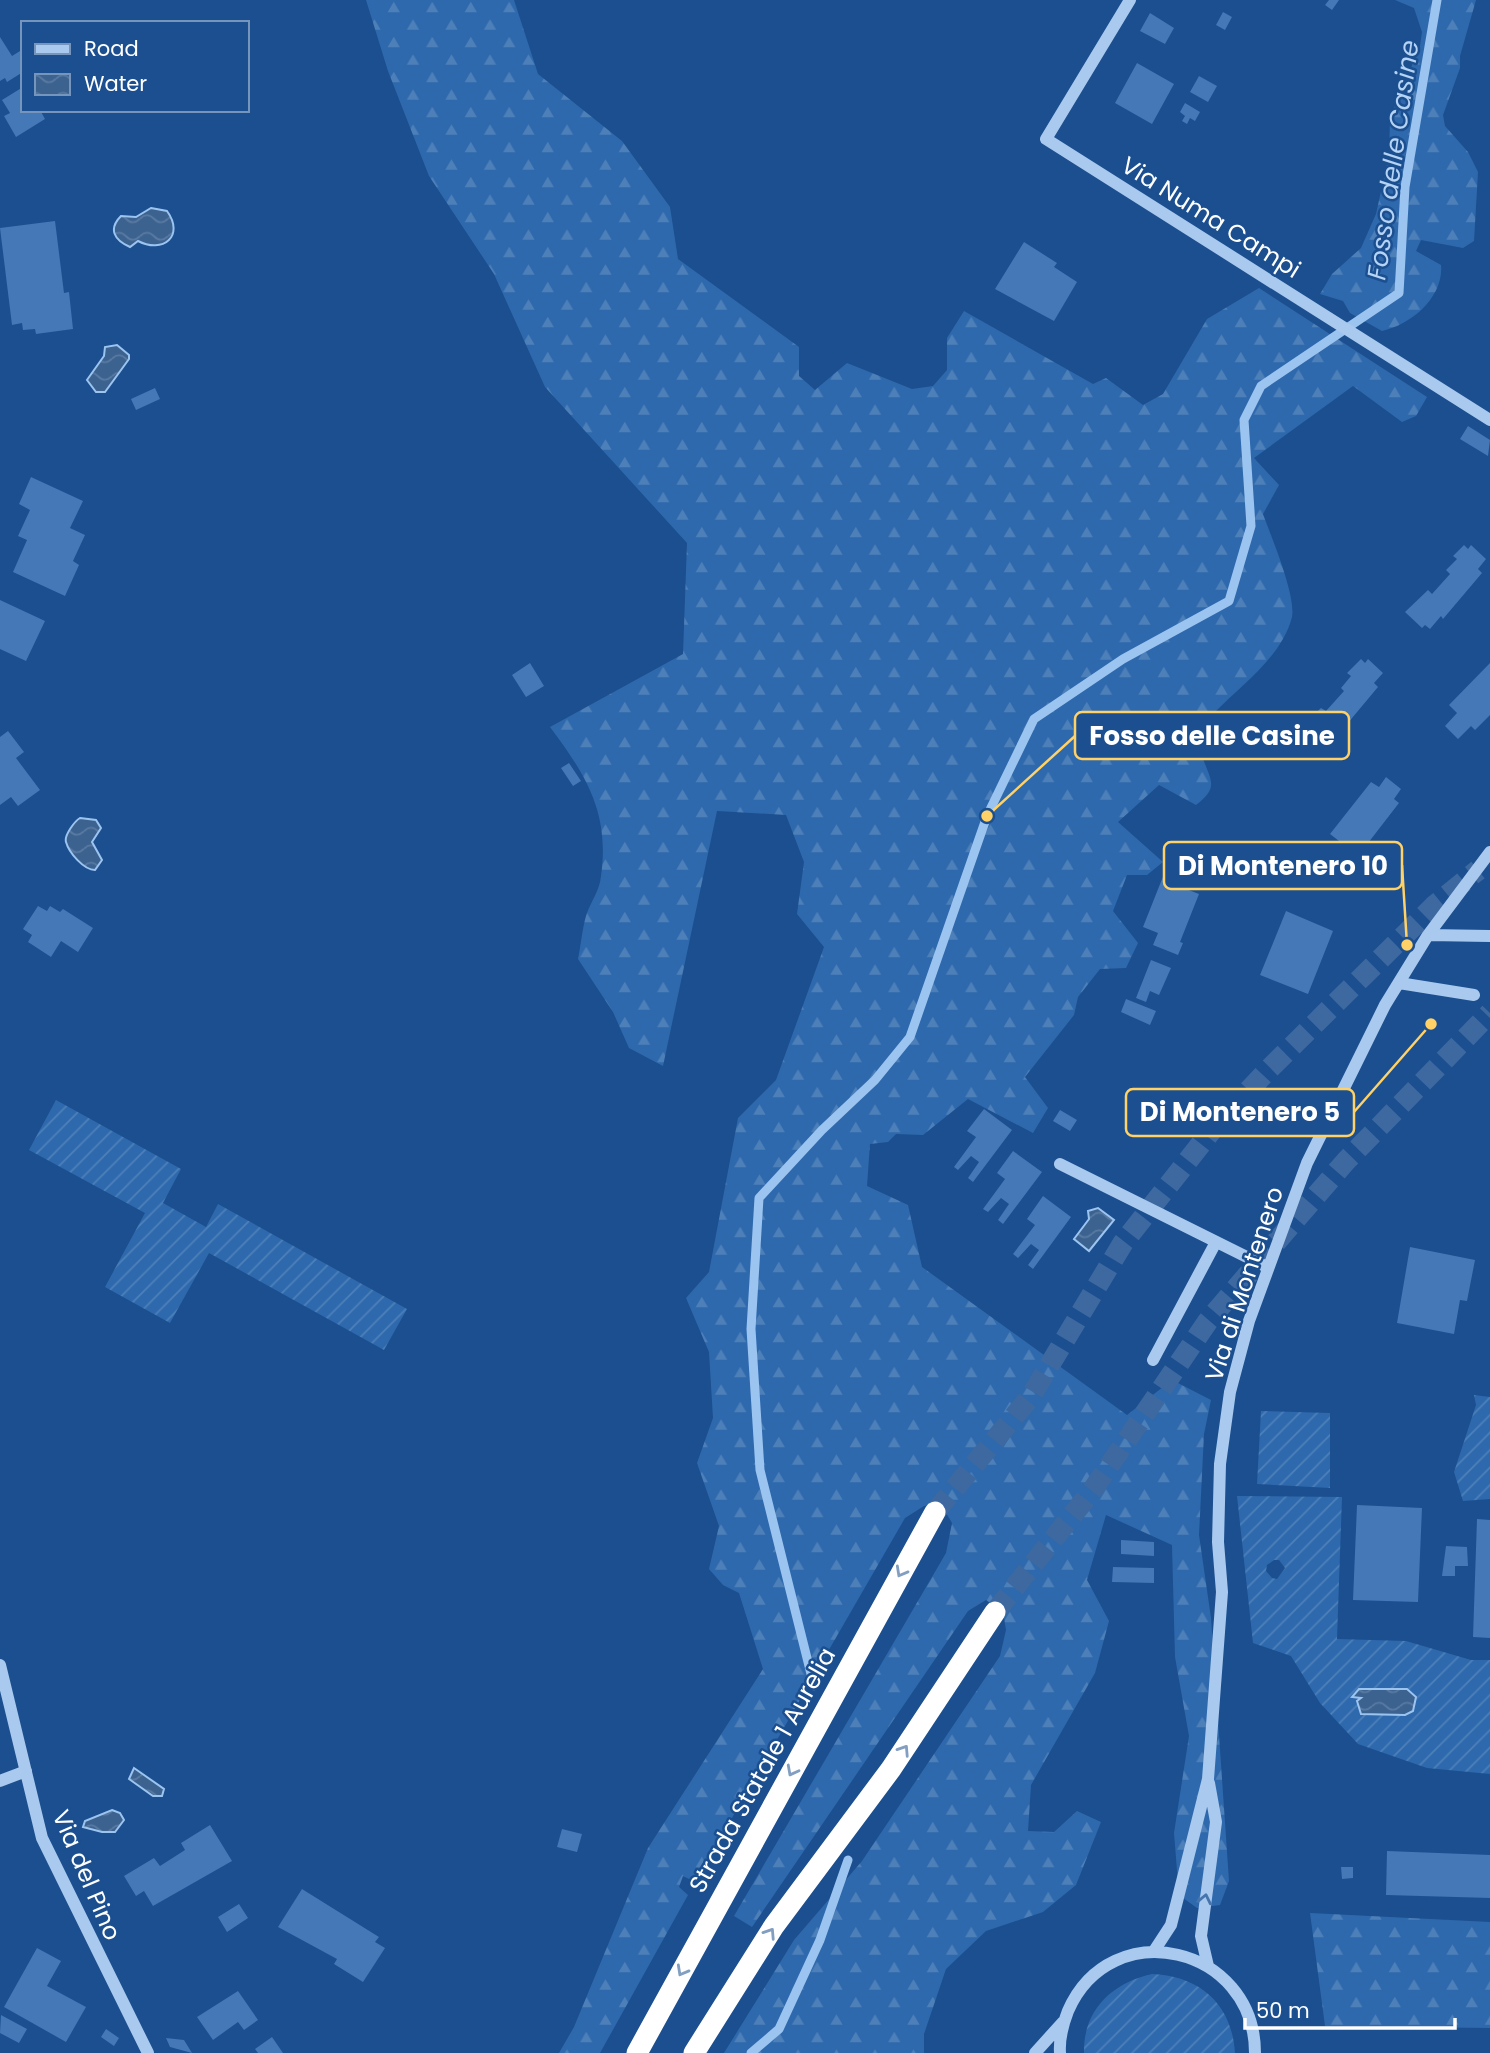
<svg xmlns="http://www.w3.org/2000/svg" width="1490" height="2053" font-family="Poppins,sans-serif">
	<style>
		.forest { fill: url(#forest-firs) }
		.garden { fill: url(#garden-furrows); fill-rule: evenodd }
		.water { fill: url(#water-waves); stroke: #9cc4f0; stroke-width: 2 }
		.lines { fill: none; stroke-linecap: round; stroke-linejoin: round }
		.stream { stroke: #9cc4f0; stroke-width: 9 }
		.building { fill: #4478b7 }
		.highway-tunnel { stroke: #3d69a0; stroke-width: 21; stroke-dasharray: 21 10; stroke-linecap: butt }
		.minor { stroke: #a9c9ee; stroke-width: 12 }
		.highway { stroke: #fff; stroke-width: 21 }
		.oneway { stroke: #829ec1 }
		.oneway2 { stroke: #4674ac }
		.labels { text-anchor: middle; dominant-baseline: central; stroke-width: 5; stroke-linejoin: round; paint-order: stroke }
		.street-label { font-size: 24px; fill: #fff; stroke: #1b4f8f }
		.water-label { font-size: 26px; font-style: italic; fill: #b5d3f5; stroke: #1b4f8f }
		.leader { fill: none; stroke: #ffd166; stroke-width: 2.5 }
		.callout-dot { fill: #ffd166; stroke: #1b4f8f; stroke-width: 2.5 }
		.callout { fill: #1b4f8f; stroke: #ffd166; stroke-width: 2.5 }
		.callout-label { font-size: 26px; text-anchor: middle; font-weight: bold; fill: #fff }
	</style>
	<defs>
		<pattern id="forest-firs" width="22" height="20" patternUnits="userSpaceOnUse" patternTransform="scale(1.75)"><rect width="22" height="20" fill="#2e69ad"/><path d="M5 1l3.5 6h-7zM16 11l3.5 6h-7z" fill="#4d80b9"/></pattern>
		<pattern id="garden-furrows" width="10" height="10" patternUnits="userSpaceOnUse" patternTransform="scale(1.75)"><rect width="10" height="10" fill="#2e69ad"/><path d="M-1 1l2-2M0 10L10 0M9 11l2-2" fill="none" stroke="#4d80b9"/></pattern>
		<pattern id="water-waves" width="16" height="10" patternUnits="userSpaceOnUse" patternTransform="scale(1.75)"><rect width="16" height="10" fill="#3c6290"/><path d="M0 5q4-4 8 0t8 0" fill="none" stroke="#597aa1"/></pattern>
	</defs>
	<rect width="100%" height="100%" fill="#1b4f8f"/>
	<!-- forest -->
	<path class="forest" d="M 366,0 L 514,0 L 538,74 L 622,141 L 670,207 L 678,259 L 799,347 L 799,376 L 815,390 L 847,363 L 912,389 L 933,386 L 947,370 L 947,338 L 964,311 L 1093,384 L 1106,378 L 1143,405 L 1163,394 L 1207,319 L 1259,288 L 1427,397 L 1416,416 L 1402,422 L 1353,386 L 1254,458 L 1279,485 L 1263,514 C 1271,536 1296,595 1292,617 C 1282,656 1243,684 1215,712 L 1239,745 L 1228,759 L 1209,753 L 1181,713 L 1157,721 L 1176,748 L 1203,759 C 1212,782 1218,788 1196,805 L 1159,785 L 1118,822 L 1163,862 L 1147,875 L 1127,875 L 1113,911 L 1138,943 L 1126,968 L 1100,969 L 1078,997 L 1074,1015 L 1025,1077 L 1048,1108 L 1033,1133 L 968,1099 L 923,1135 L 896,1134 L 888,1142 L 870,1144 L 867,1186 L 908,1205 L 922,1267 L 1127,1415 L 1172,1380 L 1211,1400 L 1204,1434 L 1199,1535 L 1211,1618 L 1229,1881 L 1220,1905 L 1197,1908 L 1179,1895 L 1174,1833 L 1189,1736 L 1175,1657 L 1172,1545 L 1106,1515 L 1087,1580 L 1109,1621 L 1095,1673 L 1031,1785 L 1028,1831 L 1054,1832 L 1077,1811 L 1101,1822 L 1076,1885 L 1043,1912 L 986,1931 L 946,1969 L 924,2034 L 924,2053 L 724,2053 L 794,1940 L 862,1861 L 1000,1656 L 1006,1630 L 1003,1612 L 986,1600 L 968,1611 L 752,1927 L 734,1916 L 946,1553 L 952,1523 L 941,1504 L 924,1506 L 905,1518 L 695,1882 L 683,1876 L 679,1887 L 688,1895 L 600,2053 L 559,2053 L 574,2027 L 648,1848 L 763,1669 L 739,1593 L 723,1585 L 709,1569 L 719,1526 L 697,1463 L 713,1418 L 709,1352 L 686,1298 L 709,1272 L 738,1118 L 776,1080 L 824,947 L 797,914 L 804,862 L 786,815 L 717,811 L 663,1066 L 629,1048 L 613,1012 L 578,959 C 581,945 582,930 586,916 C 590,903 600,890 601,876 C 610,813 586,775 550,727 L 683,654 L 687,543 L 545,387 L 494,274 L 429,176 L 388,71 Z
		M 1395,0 L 1476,0 L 1460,56 L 1460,68 L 1443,115 L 1445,126 L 1468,152 L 1478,172 L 1474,241 L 1463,248 L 1421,240 L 1416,251 L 1441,265 C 1444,297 1411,325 1382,331 L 1350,313 L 1343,301 L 1320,294 L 1332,274 L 1361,248 L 1376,214 L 1389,155 L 1390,118 L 1420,46 L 1422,32 L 1414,8 Z
		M 1310,1913 L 1490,1922 L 1490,2028 L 1325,2026 Z"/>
	<!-- garden -->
	<path class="garden" d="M 56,1100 L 181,1169 L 163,1203 L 206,1227 L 218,1204 L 407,1309 L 384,1350 L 209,1253 L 170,1323 L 105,1287 L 145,1213 L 29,1150 Z
		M 1474,1395 L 1490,1397 L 1490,1499 L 1463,1501 L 1454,1472 L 1476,1405 Z
		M 1261,1411 L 1330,1413 L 1330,1488 L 1257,1484 Z
		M 1237,1496 L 1342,1497 L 1337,1639 L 1406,1641 L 1471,1660 L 1490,1660 L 1490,1774 L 1427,1768 L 1358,1744 L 1320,1703 L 1291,1656 L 1253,1643 ZM 1274,1560 L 1279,1560 L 1285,1568 L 1277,1579 L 1272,1578 L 1266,1571 L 1267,1565 ZM 1359,1689 L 1407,1689 L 1361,1714 Z
		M 1152,1974 C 1200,1976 1232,2004 1235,2053 L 1084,2053 C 1083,2010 1112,1983 1152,1974 Z"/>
	<!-- water -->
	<path class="water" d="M 151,208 L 167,211 C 185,236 163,254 138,241 L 130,247 C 114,240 108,229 121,216 L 136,217 Z
		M 117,345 L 129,355 L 129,359 L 105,392 L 96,392 L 87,380 L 104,356 L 105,347 Z
		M 80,818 L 96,820 L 101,828 L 92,842 L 102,860 L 95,870 C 84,870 69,853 66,842 C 64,835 75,821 80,818 Z
		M 1098,1208 L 1114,1220 L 1089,1251 L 1074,1239 L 1089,1219 L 1088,1211 Z
		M 1359,1689 L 1407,1689 L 1416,1697 L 1413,1711 L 1405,1715 L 1361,1714 L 1357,1701 L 1361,1698 L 1352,1697 Z
		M 134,1768 L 164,1789 L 162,1796 L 153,1796 L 129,1779 Z
		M 112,1810 L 120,1813 L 124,1820 L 115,1832 L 102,1832 L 83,1827 L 85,1821 Z"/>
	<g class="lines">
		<!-- stream -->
		<path class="stream" d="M 814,1686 L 760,1470 L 751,1329 L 759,1198 L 822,1130 L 875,1080 L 910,1037 L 987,816 L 1034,719 L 1123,659 L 1229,601 L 1251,526 L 1244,420 L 1261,386 L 1399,293 L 1405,187 L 1437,0
			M 751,2053 L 779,2029 L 820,1940 L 848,1860"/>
	</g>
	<!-- building -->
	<path class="building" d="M 1329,0 L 1339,0 L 1332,10 L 1325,5 Z
		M 1223,12 L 1232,17 L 1225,30 L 1216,25 Z
		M 1150,13 L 1174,28 L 1165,44 L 1140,31 Z
		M 0,37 L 12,56 L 20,51 L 23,54 L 23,72 L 7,82 L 5,78 L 0,81 Z
		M 1137,63 L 1174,84 L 1152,124 L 1115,103 Z
		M 1199,76 L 1217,86 L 1208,102 L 1190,92 Z
		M 23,87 L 23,110 L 40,110 L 45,119 L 16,137 L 4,116 L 10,113 L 2,100 Z
		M 1185,103 L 1200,112 L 1195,121 L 1190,118 L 1187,124 L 1182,121 L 1185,116 L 1180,112 Z
		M 55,221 L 64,293 L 69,292 L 73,329 L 36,334 L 35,329 L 23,330 L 22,323 L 12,325 L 0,228 Z
		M 1024,242 L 1057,263 L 1054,267 L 1077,282 L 1054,321 L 995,289 Z
		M 155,388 L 160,399 L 136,410 L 131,399 Z
		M 1468,426 L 1490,440 L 1488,456 L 1460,439 Z
		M 31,477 L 83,501 L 70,528 L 85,535 L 73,561 L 79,565 L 65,596 L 13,572 L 27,540 L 18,536 L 30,510 L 19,504 Z
		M 1464,545 L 1468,549 L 1471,545 L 1486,559 L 1478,569 L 1482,573 L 1443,619 L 1441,616 L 1430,629 L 1425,625 L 1422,628 L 1405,612 L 1428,590 L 1432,594 L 1450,574 L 1446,570 L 1457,559 L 1453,556 Z
		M 0,600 L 45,621 L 26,661 L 0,649 Z
		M 1361,659 L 1365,663 L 1368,659 L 1383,673 L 1374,683 L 1378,687 L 1337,736 L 1334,734 L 1323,746 L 1319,742 L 1316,745 L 1299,729 L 1321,708 L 1326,711 L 1344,691 L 1341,688 L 1351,676 L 1347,673 Z
		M 530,663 L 544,686 L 526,697 L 512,675 Z
		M 1490,663 L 1490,715 L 1475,730 L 1471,726 L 1458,739 L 1445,726 L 1457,713 L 1449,705 Z
		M 8,731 L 24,752 L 16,758 L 40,790 L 18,806 L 11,797 L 0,805 L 0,737 Z
		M 569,763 L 581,781 L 573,786 L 561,768 Z
		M 1386,777 L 1401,789 L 1394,799 L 1399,803 L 1358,856 L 1354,853 L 1343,867 L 1328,855 L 1339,841 L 1330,834 L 1371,782 L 1379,787 Z
		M 1168,864 L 1187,872 L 1181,887 L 1199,894 L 1180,942 L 1183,943 L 1178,955 L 1153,945 L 1158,933 L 1143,927 Z
		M 38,906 L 47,911 L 50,906 L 60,912 L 63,909 L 93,928 L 78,952 L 61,941 L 51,957 L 28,942 L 32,935 L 23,929 Z
		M 1286,911 L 1333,931 L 1308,994 L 1260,975 Z
		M 1151,960 L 1171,968 L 1159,995 L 1150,991 L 1146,1002 L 1136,998 Z
		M 1126,999 L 1156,1011 L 1150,1025 L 1121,1012 Z
		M 984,1109 L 1012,1130 L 973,1182 L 968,1178 L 979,1162 L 971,1156 L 958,1170 L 954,1167 L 976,1137 L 967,1131 Z
		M 1060,1110 L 1077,1120 L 1070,1131 L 1053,1121 Z
		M 1013,1151 L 1042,1172 L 1003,1224 L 998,1220 L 1009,1204 L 1001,1198 L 988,1212 L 983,1209 L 1005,1179 L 997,1173 Z
		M 1043,1196 L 1071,1217 L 1033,1269 L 1028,1265 L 1039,1250 L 1031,1244 L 1018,1258 L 1013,1254 L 1035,1225 L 1027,1219 Z
		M 1410,1247 L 1475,1260 L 1467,1301 L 1460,1300 L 1454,1334 L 1397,1323 Z
		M 1357,1505 L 1422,1508 L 1418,1602 L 1353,1600 Z
		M 1477,1519 L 1490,1520 L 1490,1638 L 1473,1637 Z
		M 1121,1540 L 1154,1542 L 1154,1556 L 1121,1554 Z
		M 1446,1546 L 1467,1547 L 1468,1566 L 1455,1566 L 1455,1576 L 1442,1576 Z
		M 1113,1567 L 1154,1568 L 1154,1583 L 1112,1582 Z
		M 210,1825 L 232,1861 L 153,1906 L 144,1891 L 136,1896 L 124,1876 L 154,1858 L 160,1866 L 185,1850 L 181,1843 Z
		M 562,1829 L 582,1834 L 577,1852 L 557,1847 Z
		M 1387,1851 L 1490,1855 L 1490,1898 L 1386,1895 Z
		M 1341,1867 L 1353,1867 L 1353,1878 L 1342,1879 Z
		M 302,1889 L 379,1937 L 375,1942 L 385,1948 L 363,1982 L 334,1964 L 337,1959 L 278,1927 Z
		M 239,1904 L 248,1918 L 227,1932 L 218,1917 Z
		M 37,1948 L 61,1961 L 47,1986 L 86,2007 L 66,2042 L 4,2007 Z
		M 238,1991 L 258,2020 L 244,2030 L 238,2022 L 213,2040 L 197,2017 Z
		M 1,2015 L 27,2029 L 19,2043 L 0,2033 Z
		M 106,2029 L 119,2038 L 114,2046 L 101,2037 Z
		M 272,2037 L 283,2053 L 258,2053 L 255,2049 Z
		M 166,2038 L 184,2040 L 192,2053 L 170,2047 Z"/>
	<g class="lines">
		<!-- highway-tunnel -->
		<path class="highway-tunnel" d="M 935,1512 L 1031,1396 L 1123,1243 L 1216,1125 L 1267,1071 L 1434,906 L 1478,870
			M 995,1612 L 1094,1488 L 1208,1321 L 1346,1161 L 1490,1013"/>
		<!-- minor -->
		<path class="minor" d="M 1130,0 L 1046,139 L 1490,420
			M 1428,935 L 1490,936
			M 1399,983 L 1474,995
			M 1060,1164 L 1267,1267
			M 1153,1360 L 1216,1242
			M 0,1665 L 42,1838 L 148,2053
			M 0,1781 L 26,1771
			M 1154,1951 L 1171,1925 L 1208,1779 L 1222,1592 L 1218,1542 L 1220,1464 L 1230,1392 L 1249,1321 L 1307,1163 L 1385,1005 L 1428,935 L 1490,852
			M 1208,1966 L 1201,1936 L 1216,1822 L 1209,1783
			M 1035,2053 L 1063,2022
			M 1060,2053 C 1059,2039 1063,2024 1068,2011 C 1111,1912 1255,1946 1255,2053"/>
		<!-- highway -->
		<path class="highway" d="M 637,2053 L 935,1512
			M 694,2053 L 774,1926 L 891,1769 L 995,1612"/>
	</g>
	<!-- one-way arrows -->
	<defs><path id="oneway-chevron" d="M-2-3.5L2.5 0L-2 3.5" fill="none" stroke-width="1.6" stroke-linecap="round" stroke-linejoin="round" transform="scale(1.75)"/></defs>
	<g class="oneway">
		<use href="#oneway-chevron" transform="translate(901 1572) rotate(119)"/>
		<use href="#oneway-chevron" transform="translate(904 1750) rotate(-57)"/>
		<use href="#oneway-chevron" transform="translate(792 1771) rotate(118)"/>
		<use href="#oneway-chevron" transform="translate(770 1933) rotate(-57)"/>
		<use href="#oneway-chevron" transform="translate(682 1971) rotate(119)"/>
	</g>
	<use class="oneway2" href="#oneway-chevron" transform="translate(1205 1899) rotate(-78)"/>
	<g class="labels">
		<!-- street labels -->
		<g class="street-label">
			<text transform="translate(1211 217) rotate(32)">Via Numa Campi</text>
			<text transform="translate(1244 1284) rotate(-72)">Via di Montenero</text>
			<text transform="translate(762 1770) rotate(-61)">Strada Statale 1 Aurelia</text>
			<text transform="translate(87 1875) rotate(67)">Via del Pino</text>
		</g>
		<!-- water labels -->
		<g class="water-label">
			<text transform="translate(1393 160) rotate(-82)">Fosso delle Casine</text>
		</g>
	</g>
	<!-- callouts -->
	<path class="leader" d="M987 816L1075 736M1407 945L1402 865M1431 1024L1354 1112"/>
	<g class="callout-dot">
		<circle cx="987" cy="816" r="7"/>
		<circle cx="1407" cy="945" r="7"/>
		<circle cx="1431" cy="1024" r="7"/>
	</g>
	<g class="callout">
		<rect x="1075" y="712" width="274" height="47" rx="7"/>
		<rect x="1164" y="842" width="238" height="47" rx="7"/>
		<rect x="1126" y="1089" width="228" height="47" rx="7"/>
	</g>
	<g class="callout-label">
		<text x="1212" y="745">Fosso delle Casine</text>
		<text x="1283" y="875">Di Montenero 10</text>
		<text x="1240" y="1121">Di Montenero 5</text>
	</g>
	<!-- legend -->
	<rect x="21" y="21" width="228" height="91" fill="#1b4f8f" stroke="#7695bc" stroke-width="2"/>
	<rect x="35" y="44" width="35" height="10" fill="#a9c9ee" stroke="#7695bc" stroke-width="2"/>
	<text x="84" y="56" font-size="21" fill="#ffffff">Road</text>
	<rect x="35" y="74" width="35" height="21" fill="url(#water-waves)" stroke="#7695bc" stroke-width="2"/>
	<text x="84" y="91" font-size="21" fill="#ffffff">Water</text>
	<!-- scale -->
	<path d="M1245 2018v10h210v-10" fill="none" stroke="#ffffff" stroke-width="3.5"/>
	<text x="1256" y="2018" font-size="21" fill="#ffffff" stroke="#1b4f8f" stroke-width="5" paint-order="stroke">50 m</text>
</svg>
